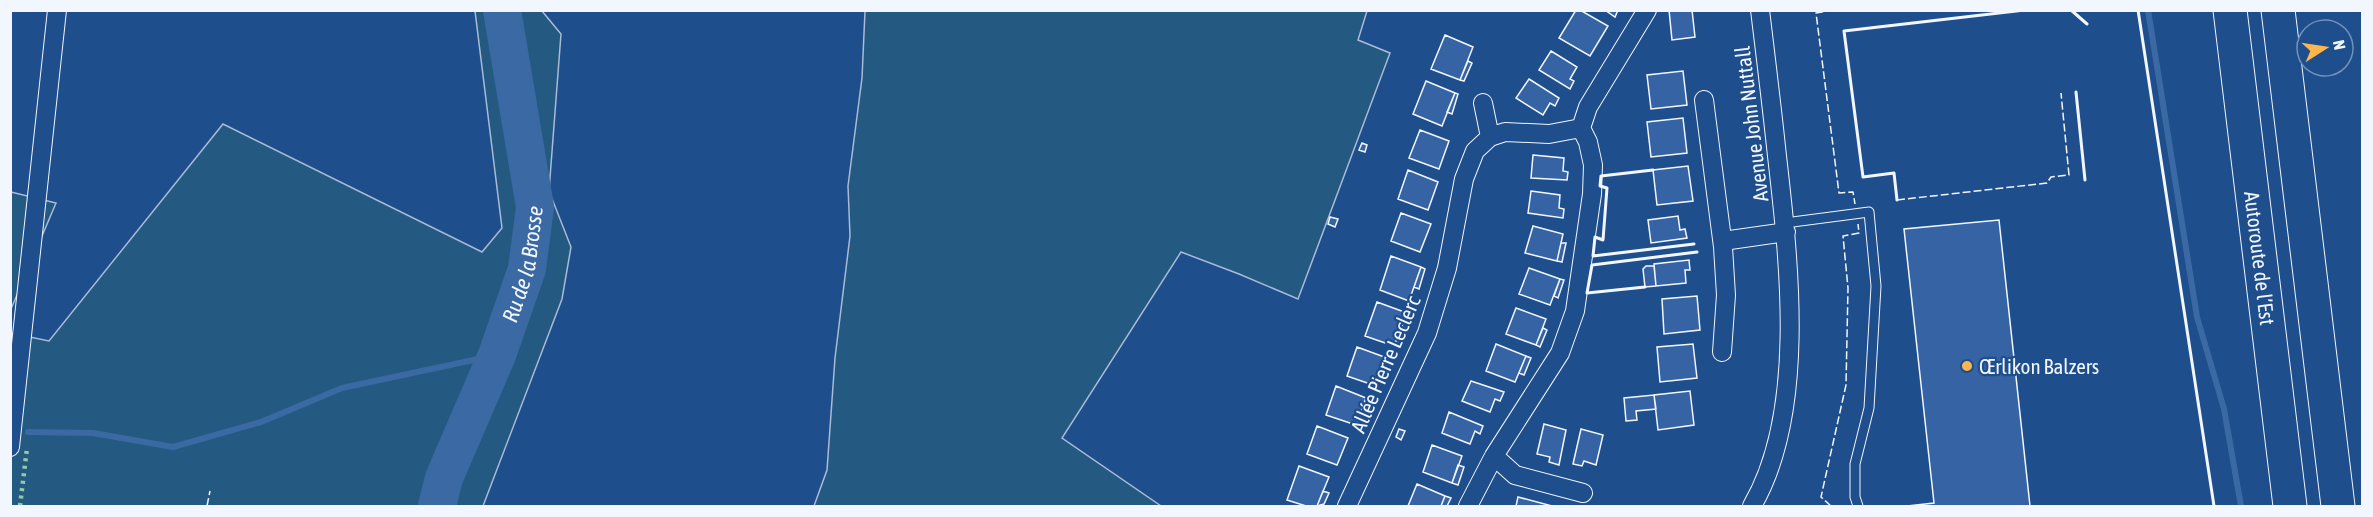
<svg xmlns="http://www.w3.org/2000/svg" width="2373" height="517" font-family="'Asap Condensed',sans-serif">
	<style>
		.green { fill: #245a82; stroke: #a8bbd7; stroke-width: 1.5 }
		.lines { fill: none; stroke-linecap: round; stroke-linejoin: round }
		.stream { stroke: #3b69a3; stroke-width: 6 }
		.river { stroke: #3b69a3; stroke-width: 38 }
		.building { fill: #3563a3; stroke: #f2f6ff; stroke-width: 1.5 }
		.lane-casing { stroke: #f2f6ff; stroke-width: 11 }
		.street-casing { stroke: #f2f6ff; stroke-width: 20 }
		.highway-casing { stroke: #f2f6ff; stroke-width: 35 }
		.lane { stroke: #1f4e8c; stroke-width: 9 }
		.street { stroke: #1f4e8c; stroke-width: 18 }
		.highway { stroke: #1f4e8c; stroke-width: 33 }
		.hedge { stroke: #97c8a6; stroke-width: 4.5; stroke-dasharray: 3 4.5; stroke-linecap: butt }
		.fence { stroke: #f2f6ff; stroke-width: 1.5; stroke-dasharray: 8 3; stroke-linecap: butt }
		.wall { stroke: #f2f6ff; stroke-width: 3 }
		.poi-dot { fill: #ffb74d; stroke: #1f4e8c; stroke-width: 2 }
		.labels { text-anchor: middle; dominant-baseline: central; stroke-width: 4.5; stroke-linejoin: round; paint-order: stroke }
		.street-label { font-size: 21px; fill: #f2f6ff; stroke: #1f4e8c }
		.poi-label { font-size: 21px; fill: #f2f6ff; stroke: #1f4e8c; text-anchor: start }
		.water-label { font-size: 22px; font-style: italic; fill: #f2f6ff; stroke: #1f4e8c }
	</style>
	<rect width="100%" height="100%" fill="#1f4e8c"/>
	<!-- green -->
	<path class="green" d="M 475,11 L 542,11 L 561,34 L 549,191 L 571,247 L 562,299 L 483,506 L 11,506 L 10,333 L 49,341 L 223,124 L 482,252 L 502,228 Z
		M 865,11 L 1367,11 L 1358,40 L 1390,53 L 1298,299 L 1239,274 L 1181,252 L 1062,438 L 1161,506 L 814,506 L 827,470 L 835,358 L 850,236 L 848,186 L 862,78 Z
		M 11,192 L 56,203 L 11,309 Z"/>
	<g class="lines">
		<!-- stream -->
		<path class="stream" d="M 2148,10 L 2197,317 L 2224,409 L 2241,506
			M 28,432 L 93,433 L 173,447 L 261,422 L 342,388 L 497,355"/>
		<!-- river -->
		<path class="river" id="s1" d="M 437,506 L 444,478 L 497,355 L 527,269 L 535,207 L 502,10"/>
	</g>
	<!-- building -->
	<path class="building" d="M 1576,10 L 1580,10 L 1608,26 L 1590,56 L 1559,38 Z
		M 1605,10 L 1618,10 L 1615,17 Z
		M 1669,10 L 1692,10 L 1695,37 L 1672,40 Z
		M 1445,35 L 1473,47 L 1460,80 L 1431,69 Z
		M 1551,51 L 1577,67 L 1570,79 L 1574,81 L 1570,89 L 1539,70 Z
		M 1468,61 L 1472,63 L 1464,81 L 1460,80 Z
		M 1683,71 L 1687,105 L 1651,109 L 1647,75 Z
		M 1529,79 L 1559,98 L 1555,106 L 1550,103 L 1543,115 L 1516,98 Z
		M 1426,81 L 1455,93 L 1442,126 L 1413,114 Z
		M 1455,93 L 1458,94 L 1452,114 L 1447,112 Z
		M 1683,118 L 1687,153 L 1651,157 L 1647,122 Z
		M 1420,130 L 1449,141 L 1439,169 L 1409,158 Z
		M 1362,143 L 1367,145 L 1365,152 L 1359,150 Z
		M 1533,155 L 1564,158 L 1563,171 L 1568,172 L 1567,180 L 1531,178 Z
		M 1688,166 L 1693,201 L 1657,205 L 1653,170 Z
		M 1408,170 L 1438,182 L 1428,210 L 1398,199 Z
		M 1531,191 L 1560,195 L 1559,208 L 1564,209 L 1563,218 L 1528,213 Z
		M 1401,213 L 1431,224 L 1420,252 L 1391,241 Z
		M 1678,216 L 1680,230 L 1685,229 L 1687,238 L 1651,243 L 1648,220 Z
		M 1330,217 L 1338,219 L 1335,227 L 1328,224 Z
		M 1999,220 L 2030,506 L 1907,506 L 1934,503 L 1904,229 Z
		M 1533,226 L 1563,234 L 1557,261 L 1525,253 Z
		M 1561,243 L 1566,243 L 1562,262 L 1557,261 Z
		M 1391,256 L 1421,267 L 1409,301 L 1380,290 Z
		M 1689,260 L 1690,270 L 1685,270 L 1686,283 L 1656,286 L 1654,264 Z
		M 1646,266 L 1654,266 L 1656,286 L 1645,287 L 1643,269 Z
		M 1421,267 L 1425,269 L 1419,289 L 1414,287 Z
		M 1529,268 L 1560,279 L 1550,305 L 1519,294 Z
		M 1560,279 L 1564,280 L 1558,298 L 1554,296 Z
		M 1697,296 L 1700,330 L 1664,334 L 1662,299 Z
		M 1377,302 L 1407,313 L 1394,346 L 1365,336 Z
		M 1516,308 L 1546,319 L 1536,345 L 1506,334 Z
		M 1402,327 L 1407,329 L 1398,347 L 1394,346 Z
		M 1543,328 L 1547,330 L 1540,347 L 1536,345 Z
		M 1496,344 L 1526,356 L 1515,382 L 1486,371 Z
		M 1693,344 L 1697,378 L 1660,382 L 1657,347 Z
		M 1357,347 L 1387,358 L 1376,386 L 1347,376 Z
		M 1526,356 L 1531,358 L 1524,375 L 1519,373 Z
		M 1471,381 L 1504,392 L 1500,401 L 1495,399 L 1490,412 L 1462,401 Z
		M 1336,386 L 1366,398 L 1356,425 L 1326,415 Z
		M 1690,391 L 1694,425 L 1658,430 L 1654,395 Z
		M 1654,395 L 1656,409 L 1636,411 L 1637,420 L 1626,421 L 1624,398 Z
		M 1449,412 L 1483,426 L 1480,434 L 1475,431 L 1470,444 L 1442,433 Z
		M 1544,424 L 1566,430 L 1559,465 L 1549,462 L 1550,457 L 1537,454 Z
		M 1317,426 L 1348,438 L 1337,465 L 1307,454 Z
		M 1399,429 L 1405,431 L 1401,440 L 1396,437 Z
		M 1581,429 L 1603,435 L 1596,465 L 1584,461 L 1582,466 L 1573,464 Z
		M 1432,445 L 1462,456 L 1452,483 L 1423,472 Z
		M 1458,465 L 1464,467 L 1458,485 L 1452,483 Z
		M 1299,466 L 1329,477 L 1317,506 L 1306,506 L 1287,500 Z
		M 1417,484 L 1445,496 L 1441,506 L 1408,506 Z
		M 1323,491 L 1329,493 L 1324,504 L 1317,506 Z
		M 1445,496 L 1451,498 L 1447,506 L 1441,506 Z
		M 1518,497 L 1552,506 L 1516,506 Z"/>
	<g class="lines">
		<defs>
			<path id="lane" d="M 1785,223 L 1869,212 L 1876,286 L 1869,408 L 1855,464 L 1855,497 L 1858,506"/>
			<path id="street" d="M 1704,100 L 1723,247 L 1726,295 L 1722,352
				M 1483,103 L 1490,137
				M 1723,241 L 1786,232
				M 10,447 L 57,10
				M 1494,456 L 1515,475 L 1583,493
				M 1347,506 L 1427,333 L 1447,268 L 1464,179 L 1475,151 L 1490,137 L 1505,132 L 1549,134 L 1581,128
				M 1468,506 L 1494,456 L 1560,353 L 1575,311 L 1592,194 L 1593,165 L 1588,142 L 1581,128 L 1588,107 L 1647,10
				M 1752,506 C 1807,412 1789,261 1777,156 C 1772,108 1766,59 1760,10"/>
			<g id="highway">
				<path id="s2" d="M 2230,10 L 2290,506"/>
				<path d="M 2278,10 L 2338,506"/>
			</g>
		</defs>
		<!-- lane casing -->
		<use href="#lane" class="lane-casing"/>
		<!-- street casing -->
		<use href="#street" class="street-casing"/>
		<!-- highway casing -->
		<use href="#highway" class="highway-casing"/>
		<!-- lane -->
		<use href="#lane" class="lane"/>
		<!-- street -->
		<use href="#street" class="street"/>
		<!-- highway -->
		<use href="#highway" class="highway"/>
		<!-- hedge -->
		<path class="hedge" d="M 20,506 L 27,448"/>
		<!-- fence -->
		<path class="fence" d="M 1834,10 L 1816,13 L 1839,193 L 1853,192 L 1855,204
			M 1897,200 L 2047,183 L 2051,177 L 2069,175 L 2061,93
			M 207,506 L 210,491
			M 1831,506 L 1821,497 L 1846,385 L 1848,288 L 1843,236 L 1859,233 L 1858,224"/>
		<!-- wall -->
		<path class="wall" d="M 2071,10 L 2087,24
			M 2138,10 L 2214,506
			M 2076,92 L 2085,180
			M 1653,170 L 1601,176 L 1600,186 L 1607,188 L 1603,240 L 1595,237 L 1593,256 L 1694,244
			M 1897,200 L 1894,173 L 1863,177 L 1844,31 L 2025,10
			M 1645,287 L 1587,293 L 1592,265 L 1697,252"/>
	</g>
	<!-- markers -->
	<circle class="poi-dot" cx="1967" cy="366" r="6"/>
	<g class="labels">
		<!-- street labels -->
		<g class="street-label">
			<text transform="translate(1751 124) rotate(-97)">Avenue John Nuttall</text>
			<text stroke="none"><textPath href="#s2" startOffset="250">Autoroute de l’Est</textPath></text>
			<text transform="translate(1385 364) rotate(-67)">Allée Pierre Leclerc</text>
		</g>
		<!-- poi labels -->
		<g class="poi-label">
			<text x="1979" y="366">Œrlikon Balzers</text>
		</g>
		<!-- water labels -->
		<g class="water-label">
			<text stroke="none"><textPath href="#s1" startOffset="258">Ru de la Brosse</textPath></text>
		</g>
	</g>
	<!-- border -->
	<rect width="2373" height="517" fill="none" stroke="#f2f6ff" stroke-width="24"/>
	<!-- north arrow -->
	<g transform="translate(2325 48) rotate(78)"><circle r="28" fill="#1f4e8c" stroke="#7391ba" stroke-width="1.5"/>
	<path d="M0-4.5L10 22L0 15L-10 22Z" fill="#ffb74d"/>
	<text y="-9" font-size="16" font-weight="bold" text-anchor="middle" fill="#f2f6ff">N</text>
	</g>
</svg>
